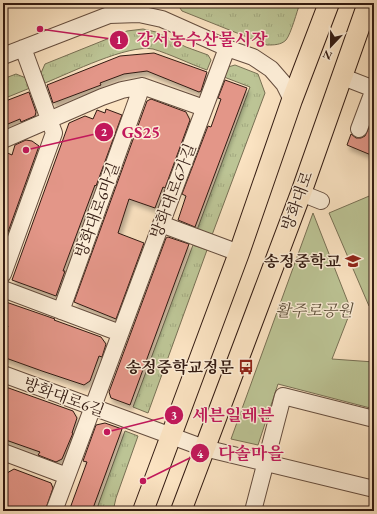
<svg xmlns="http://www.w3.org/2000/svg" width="377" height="514" font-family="'EB Garamond','Noto Serif KR',serif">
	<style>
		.grass { fill: url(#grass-tufts); stroke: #787054 }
		.park { fill: #bcc495; stroke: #787054 }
		.building { fill: #e39688; stroke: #331b12; filter: url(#shadow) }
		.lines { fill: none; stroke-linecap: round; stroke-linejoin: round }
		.minor-casing { stroke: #654d3e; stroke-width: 18 }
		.major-casing { stroke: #331b12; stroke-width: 22 }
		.minor { stroke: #fcedd7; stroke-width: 16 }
		.major { stroke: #fbe3c2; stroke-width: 20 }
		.labels { text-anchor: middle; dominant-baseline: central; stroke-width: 3; stroke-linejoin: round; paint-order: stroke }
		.street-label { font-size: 16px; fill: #331b12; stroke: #fcedd7 }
		.poi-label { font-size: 16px; font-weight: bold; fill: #331b12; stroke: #fcedd7; text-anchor: end }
		.park-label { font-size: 16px; font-style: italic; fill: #5c4e39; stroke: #fcedd7 }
		.leader { fill: none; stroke: #c2185b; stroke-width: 1.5 }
		.callout-dot { fill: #c2185b; stroke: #fcedd7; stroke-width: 1.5 }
		.mark-label { font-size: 12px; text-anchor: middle; font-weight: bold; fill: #fff }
		.callout-label { font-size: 17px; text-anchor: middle; font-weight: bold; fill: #c2185b; stroke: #fcedd7; stroke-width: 3; stroke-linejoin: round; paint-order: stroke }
	</style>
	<defs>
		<pattern id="grass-tufts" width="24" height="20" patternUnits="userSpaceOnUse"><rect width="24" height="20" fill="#bcc495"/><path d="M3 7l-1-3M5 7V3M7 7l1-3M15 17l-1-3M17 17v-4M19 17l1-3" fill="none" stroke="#a2a87f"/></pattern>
		<filter id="shadow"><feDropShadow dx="2.5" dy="4.5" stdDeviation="2" flood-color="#0004"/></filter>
	</defs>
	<rect width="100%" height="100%" fill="#fbe3c2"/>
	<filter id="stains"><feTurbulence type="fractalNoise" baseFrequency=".005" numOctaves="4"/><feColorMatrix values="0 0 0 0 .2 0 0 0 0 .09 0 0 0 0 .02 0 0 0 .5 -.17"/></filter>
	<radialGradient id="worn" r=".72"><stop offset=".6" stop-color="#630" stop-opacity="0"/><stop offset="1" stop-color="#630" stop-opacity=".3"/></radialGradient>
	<!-- grass -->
	<path class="grass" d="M 182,3 L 300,3 C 297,11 291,34 286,40 C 281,45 274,45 267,45 L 182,11 L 180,8 Z
		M 143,29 L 156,32 L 186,47 L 208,55 L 211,60 L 207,70 C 190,64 170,54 153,49 C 128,44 70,73 45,83 L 41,73 L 45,64 L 127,31 Z
		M 235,65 L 258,74 L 265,93 L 212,235 L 197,230 L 250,87 L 224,77 L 228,67 Z
		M 16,74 L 26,78 L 30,88 L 3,99 L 3,79 Z
		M 193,245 L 207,250 L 148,413 L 133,407 Z
		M 125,431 L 138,436 L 116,498 L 113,511 L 96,511 Z"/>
	<!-- park -->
	<path class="park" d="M 374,194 L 374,304 L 369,306 L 329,213 Z
		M 313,213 L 351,310 L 332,359 L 374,362 L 374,409 L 278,384 L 258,445 L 231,439 Z"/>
	<!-- building -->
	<path class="building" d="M 154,53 L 207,72 L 201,91 L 199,92 L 147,71 L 124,74 L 100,83 L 101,85 L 53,103 L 47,85 L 120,56 Z
		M 225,80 L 247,88 L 195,227 L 178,220 L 186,196 L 182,194 L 208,126 L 211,127 L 221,99 L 218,98 Z
		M 29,92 L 36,112 L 35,116 L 21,122 L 20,119 L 3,126 L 3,102 Z
		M 151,99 L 186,112 L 190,120 L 165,188 L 163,187 L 155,208 L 129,199 L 118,233 L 144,243 L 116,319 L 74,302 L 147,101 Z
		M 106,109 L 122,115 L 96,186 L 95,185 L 63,271 L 65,271 L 56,296 L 12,280 L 69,123 L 85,116 L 93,119 L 97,110 L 105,113 Z
		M 374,116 L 374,148 L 371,155 L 347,145 L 351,134 L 356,138 L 361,138 L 365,136 Z
		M 26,140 L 32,141 L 39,146 L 4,243 L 3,242 L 3,151 L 12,155 L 15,145 Z
		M 168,237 L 189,244 L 130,405 L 111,398 L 109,392 L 166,238 Z
		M 3,301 L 55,319 L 54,320 L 101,337 L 106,344 L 102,357 L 99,356 L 90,381 L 84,385 L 42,371 L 3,357 L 3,339 L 8,326 L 3,324 Z
		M 3,386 L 73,411 L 77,418 L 72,433 L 73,433 L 62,459 L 56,462 L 38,455 L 40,452 L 3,439 Z
		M 105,423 L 122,429 L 92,511 L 69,511 L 87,462 L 83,461 L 96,425 Z
		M 14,469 L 51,483 L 53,488 L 45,511 L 3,511 L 3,485 L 7,473 Z"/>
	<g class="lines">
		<defs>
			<path id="minor" d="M 3,56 L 109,15 L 139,14 L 162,19 L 227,48 L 253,57 L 271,69 L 284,84 L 292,100
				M 343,77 L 374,89
				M 359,129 L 374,89
				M 3,140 L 102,97 L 122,90 L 142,86 L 204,108
				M 301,193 L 321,201
				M 161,224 L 239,253
				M 3,274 L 54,133 L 23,48
				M 3,289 L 120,333
				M 61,311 L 142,86
				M 3,374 L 204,448 L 374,489
				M 3,452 L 67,476
				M 54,511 L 227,48
				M 253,511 L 283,396 L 374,419"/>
			<path id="major" d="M 143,511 L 239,253 L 292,100 L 329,3
				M 181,511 L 301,193 L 368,3"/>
		</defs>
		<!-- minor casing -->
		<use href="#minor" class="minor-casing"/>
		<!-- major casing -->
		<use href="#major" class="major-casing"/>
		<!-- minor -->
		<use href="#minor" class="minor"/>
		<!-- major -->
		<use href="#major" class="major"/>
	</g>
	<!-- icons -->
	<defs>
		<symbol id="school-bare" viewBox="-9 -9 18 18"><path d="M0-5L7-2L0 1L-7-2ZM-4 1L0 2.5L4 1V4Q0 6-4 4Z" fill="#8f2418" stroke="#fcedd7" stroke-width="2.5" paint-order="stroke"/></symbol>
		<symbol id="bus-bare" viewBox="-9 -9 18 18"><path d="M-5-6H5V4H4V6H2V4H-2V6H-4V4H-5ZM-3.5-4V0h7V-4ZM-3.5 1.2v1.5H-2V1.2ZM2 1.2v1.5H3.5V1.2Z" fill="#8f2418" stroke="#fcedd7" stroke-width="2.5" paint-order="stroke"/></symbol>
	</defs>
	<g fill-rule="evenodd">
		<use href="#school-bare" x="342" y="250" width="22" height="22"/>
		<use href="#bus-bare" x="235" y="356" width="22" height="22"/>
	</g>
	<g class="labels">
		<!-- street labels -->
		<g class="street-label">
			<text transform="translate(173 191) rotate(-69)">방화대로6가길</text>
			<text transform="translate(297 201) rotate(-70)">방화대로</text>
			<text transform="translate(97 210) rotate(-70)">방화대로6마길</text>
			<text transform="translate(64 397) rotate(20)">방화대로6길</text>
		</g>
		<!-- poi labels -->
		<g class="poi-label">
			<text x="341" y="261">송정중학교</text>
			<text x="234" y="367">송정중학교정문</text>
		</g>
		<!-- park labels -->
		<g class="park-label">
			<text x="314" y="310">활주로공원</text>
		</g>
	</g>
	<!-- callouts -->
	<path class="leader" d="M40 29L119 40M26 150L104 132M107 432L174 415M143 481L200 453"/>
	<g class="callout-dot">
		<circle cx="40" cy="29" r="4"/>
		<circle cx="26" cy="150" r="4"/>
		<circle cx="107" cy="432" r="4"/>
		<circle cx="143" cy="481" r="4"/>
		<circle cx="119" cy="40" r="10"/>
		<circle cx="104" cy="132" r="10"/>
		<circle cx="174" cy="415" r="10"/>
		<circle cx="200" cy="453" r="10"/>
	</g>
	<g class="mark-label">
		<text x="119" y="44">1</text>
		<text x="104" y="136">2</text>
		<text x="174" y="419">3</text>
		<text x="200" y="458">4</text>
	</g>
	<g class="callout-label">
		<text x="202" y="45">강서농수산물시장</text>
		<text x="141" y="138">GS25</text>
		<text x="233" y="421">세븐일레븐</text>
		<text x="251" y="459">다솔마을</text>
	</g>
	<!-- margin -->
	<rect width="377" height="514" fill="none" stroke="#fbe3c2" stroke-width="16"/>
	<rect x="4" y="4" width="369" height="506" fill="none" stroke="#331b12" stroke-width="2"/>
	<rect x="8" y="8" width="361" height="498" fill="none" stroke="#331b12"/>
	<!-- north arrow -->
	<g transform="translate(331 46) rotate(202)" stroke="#fcedd7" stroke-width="3" paint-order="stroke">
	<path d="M0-3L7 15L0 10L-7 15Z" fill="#331b12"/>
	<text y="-6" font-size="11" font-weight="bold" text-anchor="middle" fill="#331b12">N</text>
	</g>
	<rect width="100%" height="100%" filter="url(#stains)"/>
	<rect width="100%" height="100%" fill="url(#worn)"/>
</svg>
